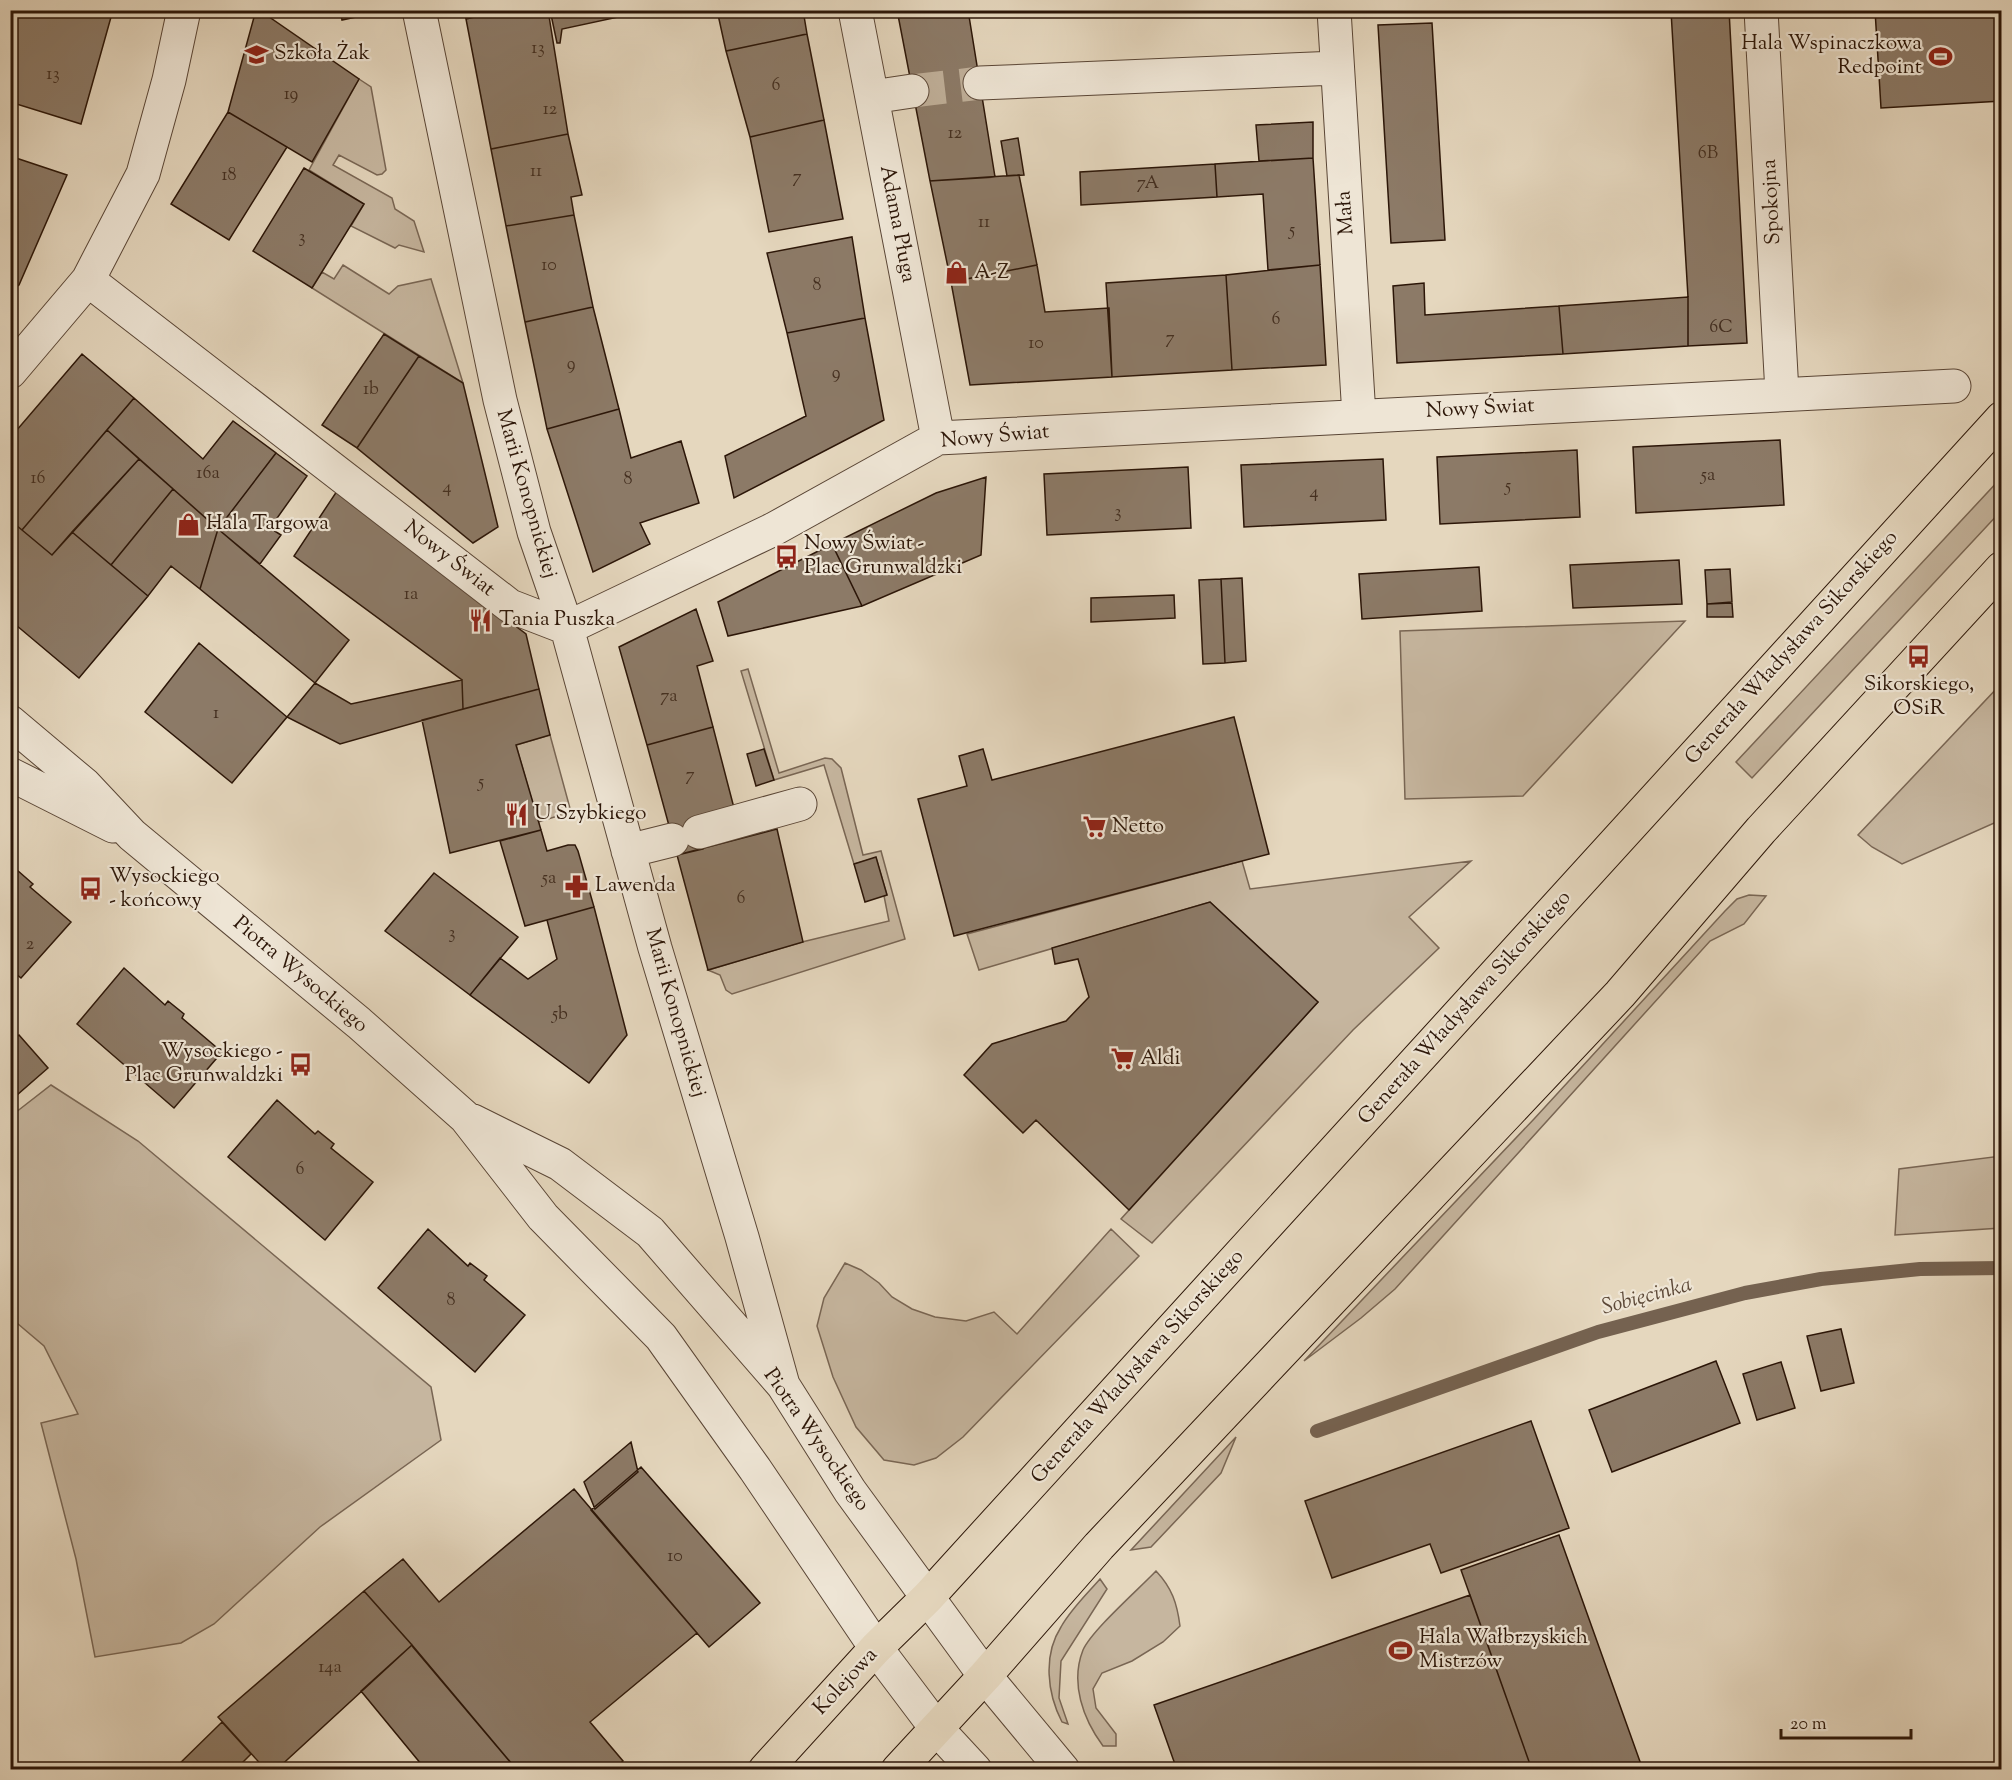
<svg xmlns="http://www.w3.org/2000/svg" width="2012" height="1780" font-family="'Sorts Mill Goudy',serif">
	<style>
		.green { fill: #c6b69f; stroke: #796654; stroke-width: 1.5 }
		.lines { fill: none; stroke-linecap: round; stroke-linejoin: round }
		.stream { stroke: #756250; stroke-width: 14 }
		.building { fill: #8c7a67; stroke: #2c1608; stroke-width: 1.5 }
		.minor-tunnel { stroke: #c0b09a; stroke-width: 33; stroke-dasharray: 33 16; stroke-linecap: butt }
		.minor-casing { stroke: #5a4636; stroke-width: 35 }
		.major-casing { stroke: #2c1608; stroke-width: 35 }
		.minor { stroke: #eee5d5; stroke-width: 33 }
		.major { stroke: #e5d7be; stroke-width: 33 }
		.labels { text-anchor: middle; dominant-baseline: central; stroke-width: 4.5; stroke-linejoin: round; paint-order: stroke }
		.number-label { font-size: 18px; fill: #442f20 }
		.poi-label { font-size: 21px; fill: #2c1608; stroke: #eee5d5; text-anchor: start }
		.street-label { font-size: 21px; fill: #2c1608; stroke: #eee5d5 }
		.water-label { font-size: 22px; font-style: italic; fill: #5d4938; stroke: #eee5d5 }
	</style>
	<rect width="100%" height="100%" fill="#e5d7be"/>
	<filter id="stains"><feTurbulence type="fractalNoise" baseFrequency=".00333" numOctaves="4"/><feColorMatrix values="0 0 0 0 .2 0 0 0 0 .09 0 0 0 0 .02 0 0 0 .5 -.17"/></filter>
	<radialGradient id="worn" r=".72"><stop offset=".6" stop-color="#630" stop-opacity="0"/><stop offset="1" stop-color="#630" stop-opacity=".3"/></radialGradient>
	<!-- green -->
	<path class="green" d="M 359,79 L 371,87 L 386,170 L 382,174 L 377,175 L 339,155 L 333,165 L 392,198 L 395,209 L 414,221 L 424,252 L 399,245 L 395,248 L 351,226 L 364,204 L 309,170 Z
		M 343,265 L 389,294 L 398,286 L 431,279 L 463,383 L 312,288 L 322,272 L 334,279 Z
		M 2001,478 L 2001,511 L 1752,778 L 1736,762 Z
		M 1685,621 L 1523,796 L 1405,799 L 1400,631 Z
		M 748,669 L 779,773 L 825,758 L 832,759 L 841,768 L 863,855 L 881,851 L 905,939 L 732,994 L 726,990 L 720,975 L 708,970 L 802,942 L 889,921 L 884,896 L 887,895 L 876,858 L 854,864 L 824,765 L 774,780 L 741,671 Z
		M 2001,684 L 2001,820 L 1902,864 L 1872,847 L 1858,835 Z
		M 550,735 L 571,812 L 538,822 L 516,745 Z
		M 1242,861 L 1250,889 L 1471,861 L 1409,917 L 1439,948 L 1353,1030 L 1152,1243 L 1121,1219 L 1318,1002 L 1210,902 L 979,970 L 967,934 Z
		M 1749,895 L 1766,896 L 1744,924 L 1710,941 L 1395,1289 L 1361,1318 L 1304,1361 L 1534,1119 L 1725,911 L 1737,899 Z
		M 51,1085 L 138,1141 L 431,1387 L 441,1440 L 320,1527 L 214,1624 L 181,1643 L 95,1657 L 76,1559 L 41,1423 L 78,1414 L 44,1346 L 11,1318 L 11,1116 Z
		M 2001,1156 L 2001,1228 L 1895,1235 L 1899,1169 Z
		M 1111,1229 L 1139,1256 L 963,1437 L 936,1458 L 914,1465 L 884,1460 L 856,1427 L 833,1377 L 817,1326 L 824,1298 L 845,1263 L 861,1270 L 879,1283 L 892,1297 L 912,1309 L 935,1317 L 966,1321 L 994,1312 L 1017,1334 Z
		M 1236,1437 L 1221,1473 L 1151,1547 L 1131,1550 Z
		M 1156,1571 C 1172,1588 1177,1603 1180,1626 L 1163,1642 L 1132,1661 L 1102,1673 L 1093,1689 L 1096,1708 L 1116,1734 L 1116,1746 L 1103,1746 C 1083,1719 1070,1683 1083,1650 C 1092,1630 1139,1589 1156,1571 Z
		M 1100,1579 L 1107,1589 L 1061,1661 L 1059,1698 L 1068,1724 L 1062,1722 C 1047,1693 1043,1655 1061,1627 C 1071,1609 1087,1594 1100,1579 Z"/>
	<g class="lines">
		<!-- stream -->
		<path class="stream" d="M 1317,1431 L 1598,1332 L 1745,1293 L 1821,1279 L 1920,1269 L 2002,1268"/>
	</g>
	<!-- building -->
	<path class="building" d="M 19,10 L 113,10 L 81,124 L 10,102 L 10,48 Z
		M 256,10 L 259,10 L 359,79 L 312,162 L 228,112 Z
		M 340,10 L 388,10 L 342,20 Z
		M 464,10 L 503,10 L 466,19 Z
		M 503,10 L 548,10 L 568,134 L 491,149 L 466,19 Z
		M 550,10 L 636,10 L 637,13 L 562,29 L 560,43 L 557,43 Z
		M 717,10 L 803,10 L 807,34 L 726,51 Z
		M 897,10 L 968,10 L 995,177 L 930,181 Z
		M 1729,10 L 1747,343 L 1688,346 L 1688,297 L 1671,11 Z
		M 1875,10 L 2002,10 L 2002,101 L 1881,108 Z
		M 1432,23 L 1445,240 L 1391,243 L 1378,25 Z
		M 807,34 L 824,120 L 750,137 L 726,51 Z
		M 228,112 L 287,147 L 229,240 L 171,204 Z
		M 824,120 L 843,219 L 769,232 L 750,137 Z
		M 1313,122 L 1313,158 L 1259,161 L 1256,125 Z
		M 568,134 L 582,195 L 571,197 L 574,215 L 506,226 L 491,149 Z
		M 1018,138 L 1024,175 L 1007,176 L 1001,141 Z
		M 10,156 L 67,175 L 19,285 L 10,291 Z
		M 1313,158 L 1320,265 L 1268,270 L 1263,194 L 1217,197 L 1215,164 Z
		M 1215,164 L 1217,197 L 1081,205 L 1080,172 Z
		M 304,168 L 364,204 L 312,288 L 253,251 Z
		M 1019,175 L 1037,265 L 951,282 L 930,181 Z
		M 574,215 L 593,307 L 525,322 L 506,226 Z
		M 852,237 L 865,318 L 787,333 L 767,253 Z
		M 1037,265 L 1045,312 L 1109,308 L 1112,377 L 970,385 L 951,282 Z
		M 1320,265 L 1326,365 L 1232,370 L 1226,275 Z
		M 1226,275 L 1232,370 L 1112,377 L 1106,283 Z
		M 1424,283 L 1425,315 L 1559,306 L 1563,354 L 1397,363 L 1393,286 Z
		M 1688,297 L 1688,346 L 1563,354 L 1559,306 Z
		M 593,307 L 619,409 L 547,429 L 525,322 Z
		M 865,318 L 884,420 L 734,498 L 725,456 L 806,416 L 787,333 Z
		M 384,334 L 419,356 L 357,448 L 322,425 Z
		M 82,354 L 134,398 L 22,530 L 10,520 L 10,438 Z
		M 419,356 L 463,383 L 498,527 L 473,543 L 357,448 Z
		M 134,398 L 203,459 L 233,421 L 276,453 L 218,529 L 107,430 Z
		M 619,409 L 631,458 L 681,441 L 699,503 L 640,523 L 650,544 L 593,572 L 547,429 Z
		M 107,430 L 139,459 L 52,555 L 22,530 Z
		M 1780,440 L 1784,505 L 1636,513 L 1633,447 Z
		M 1577,450 L 1580,517 L 1440,524 L 1437,457 Z
		M 276,453 L 307,476 L 270,528 L 281,535 L 260,564 L 218,529 Z
		M 139,459 L 173,489 L 111,565 L 72,532 Z
		M 1383,459 L 1386,520 L 1244,527 L 1241,465 Z
		M 1188,467 L 1191,528 L 1047,535 L 1044,474 Z
		M 986,477 L 981,555 L 862,606 L 832,544 L 936,493 Z
		M 173,489 L 218,529 L 200,589 L 171,566 L 148,596 L 111,565 Z
		M 337,491 L 526,634 L 539,689 L 463,709 L 462,680 L 294,556 Z
		M 10,520 L 52,555 L 72,532 L 148,596 L 79,678 L 10,620 Z
		M 218,529 L 349,640 L 315,683 L 200,589 Z
		M 832,544 L 862,606 L 728,636 L 718,602 Z
		M 1679,560 L 1682,604 L 1573,608 L 1570,565 Z
		M 1479,567 L 1482,611 L 1362,619 L 1359,574 Z
		M 1730,569 L 1732,602 L 1707,604 L 1705,570 Z
		M 1242,578 L 1246,661 L 1225,663 L 1221,579 Z
		M 1221,579 L 1225,663 L 1203,664 L 1199,580 Z
		M 1174,595 L 1175,618 L 1091,622 L 1091,598 Z
		M 1732,603 L 1733,617 L 1707,617 L 1707,604 Z
		M 696,609 L 713,661 L 697,666 L 713,727 L 647,745 L 619,647 Z
		M 199,643 L 287,717 L 232,783 L 145,712 Z
		M 462,680 L 463,709 L 340,744 L 287,717 L 315,683 L 351,704 Z
		M 539,689 L 550,735 L 516,745 L 541,830 L 450,853 L 422,720 Z
		M 1234,717 L 1269,854 L 954,936 L 918,799 L 967,786 L 959,756 L 983,749 L 992,780 Z
		M 713,727 L 734,808 L 695,818 L 703,849 L 677,855 L 647,745 Z
		M 764,749 L 774,780 L 756,786 L 747,754 Z
		M 777,829 L 803,942 L 708,970 L 677,855 Z
		M 541,830 L 547,851 L 568,845 L 575,845 L 578,851 L 594,907 L 525,926 L 500,841 Z
		M 876,857 L 887,895 L 865,902 L 854,864 Z
		M 17,870 L 33,884 L 30,887 L 71,922 L 21,978 L 10,969 L 10,871 L 14,874 Z
		M 434,873 L 518,937 L 470,995 L 385,931 Z
		M 1210,902 L 1318,1002 L 1129,1210 L 1036,1120 L 1023,1133 L 964,1075 L 992,1044 L 1066,1021 L 1089,997 L 1078,959 L 1055,964 L 1052,948 Z
		M 594,907 L 627,1035 L 589,1083 L 470,995 L 500,958 L 528,979 L 557,959 L 547,920 Z
		M 124,968 L 165,1005 L 168,1001 L 184,1014 L 182,1018 L 222,1052 L 174,1108 L 77,1024 Z
		M 19,1035 L 48,1068 L 10,1101 L 10,1042 Z
		M 277,1100 L 315,1134 L 318,1131 L 334,1144 L 331,1148 L 373,1182 L 325,1240 L 228,1157 Z
		M 428,1229 L 468,1266 L 470,1263 L 487,1276 L 484,1280 L 525,1315 L 475,1372 L 378,1288 Z
		M 1841,1329 L 1854,1383 L 1821,1391 L 1807,1336 Z
		M 1716,1361 L 1740,1423 L 1612,1472 L 1589,1410 Z
		M 1781,1362 L 1795,1408 L 1757,1420 L 1743,1374 Z
		M 1531,1421 L 1569,1528 L 1441,1573 L 1430,1544 L 1332,1578 L 1305,1501 Z
		M 631,1442 L 638,1472 L 595,1509 L 584,1482 Z
		M 641,1467 L 760,1603 L 709,1647 L 591,1510 Z
		M 574,1489 L 697,1633 L 590,1722 L 623,1761 L 612,1770 L 517,1770 L 412,1645 L 364,1591 L 403,1559 L 439,1602 Z
		M 1559,1535 L 1643,1770 L 1532,1770 L 1461,1570 Z
		M 364,1591 L 412,1645 L 276,1770 L 266,1770 L 218,1717 Z
		M 1470,1595 L 1532,1770 L 1177,1770 L 1154,1705 Z
		M 412,1645 L 413,1647 L 517,1770 L 426,1770 L 361,1691 Z
		M 222,1722 L 251,1754 L 235,1770 L 173,1770 Z"/>
	<g class="lines">
		<!-- minor-tunnel -->
		<path class="minor-tunnel" d="M 912,91 L 980,83"/>
		<defs>
			<path id="minor" d="M 419,10 L 500,400 L 534,532 L 567,628 L 655,948 L 742,1237 L 783,1385
				M 855,10 L 938,438
				M 1334,10 L 1359,416
				M 1761,10 L 1782,393
				M 980,83 L 1337,68
				M 872,97 L 912,91
				M 88,280 L 510,606 L 567,628 L 774,529 L 938,438 L 1954,386
				M 10,372 L 88,280 L 143,174 L 169,80 L 184,10
				M 10,722 L 85,785 L 132,835 L 359,1023 L 466,1118 L 543,1217 L 661,1337 L 755,1469 L 876,1648 L 937,1729 L 975,1770
				M 10,774 L 113,826
				M 699,832 L 800,804
				M 628,851 L 672,840
				M 473,1121 L 560,1164 L 650,1232 L 783,1385 L 850,1491 L 985,1676 L 1063,1770"/>
			<path id="major" d="M 765,1770 L 876,1648 L 928,1597 L 2002,418
				M 898,1770 L 985,1676 L 1099,1546 L 1620,994 L 1761,830 L 2002,568"/>
		</defs>
		<!-- minor casing -->
		<use href="#minor" class="minor-casing"/>
		<!-- major casing -->
		<use href="#major" class="major-casing"/>
		<!-- minor -->
		<use href="#minor" class="minor"/>
		<!-- major -->
		<use href="#major" class="major"/>
	</g>
	<!-- icons -->
	<defs>
		<symbol id="school-bare" viewBox="-9 -9 18 18"><path d="M0-5L7-2L0 1L-7-2ZM-4 1L0 2.5L4 1V4Q0 6-4 4Z" fill="#8f2418" stroke="#eee5d5" stroke-width="2.5" paint-order="stroke"/></symbol>
		<symbol id="stadium-bare" viewBox="-9 -9 18 18"><path d="M0-5a6.5 5 0 1 0 0 10a6.5 5 0 1 0 0-10ZM-3.5-1.8h7v3.6h-7Z" fill="#8f2418" stroke="#eee5d5" stroke-width="2.5" paint-order="stroke"/></symbol>
		<symbol id="shop-bare" viewBox="-9 -9 18 18"><path d="M-5-2.5h2.3a2.7 3.5 0 0 1 5.4 0H5L5.5 6h-11ZM-1.5-2.5h3a1.5 2.3 0 0 0-3 0Z" fill="#8f2418" stroke="#eee5d5" stroke-width="2.5" paint-order="stroke"/></symbol>
		<symbol id="bus-bare" viewBox="-9 -9 18 18"><path d="M-5-6H5V4H4V6H2V4H-2V6H-4V4H-5ZM-3.5-4V0h7V-4ZM-3.5 1.2v1.5H-2V1.2ZM2 1.2v1.5H3.5V1.2Z" fill="#8f2418" stroke="#eee5d5" stroke-width="2.5" paint-order="stroke"/></symbol>
		<symbol id="restaurant-bare" viewBox="-9 -9 18 18"><path d="M-5-6h1v4h1v-4h1v4h1v-4h1v5L-1.5 .5V6h-2V.5L-5-1ZM5-6V6H3V1.5H1.5Q1.5-4 5-6Z" fill="#8f2418" stroke="#eee5d5" stroke-width="2.5" paint-order="stroke"/></symbol>
		<symbol id="supermarket-bare" viewBox="-9 -9 18 18"><path d="M-6-5.5h2.5l.6 2H6L4.5 2H-2.5L-4.4-4H-6ZM-1.5 3.2a1.3 1.3 0 1 0 .1 0ZM3 3.2a1.3 1.3 0 1 0 .1 0Z" fill="#8f2418" stroke="#eee5d5" stroke-width="2.5" paint-order="stroke"/></symbol>
		<symbol id="pharmacy-bare" viewBox="-9 -9 18 18"><path d="M-2-6h4v4h4v4h-4v4h-4v-4h-4v-4h4Z" fill="#8f2418" stroke="#eee5d5" stroke-width="2.5" paint-order="stroke"/></symbol>
	</defs>
	<g fill-rule="evenodd">
		<use href="#school-bare" x="240" y="38" width="33" height="33"/>
		<use href="#stadium-bare" x="1924" y="40" width="33" height="33"/>
		<use href="#shop-bare" x="940" y="256" width="33" height="33"/>
		<use href="#shop-bare" x="172" y="508" width="33" height="33"/>
		<use href="#bus-bare" x="770" y="540" width="33" height="33"/>
		<use href="#restaurant-bare" x="464" y="604" width="33" height="33"/>
		<use href="#bus-bare" x="1902" y="640" width="33" height="33"/>
		<use href="#restaurant-bare" x="500" y="798" width="33" height="33"/>
		<use href="#supermarket-bare" x="1078" y="810" width="33" height="33"/>
		<use href="#pharmacy-bare" x="560" y="870" width="33" height="33"/>
		<use href="#bus-bare" x="74" y="872" width="33" height="33"/>
		<use href="#supermarket-bare" x="1106" y="1042" width="33" height="33"/>
		<use href="#bus-bare" x="284" y="1048" width="33" height="33"/>
		<use href="#stadium-bare" x="1384" y="1634" width="33" height="33"/>
	</g>
	<g class="labels">
		<!-- number labels -->
		<g class="number-label">
			<text x="538" y="49">13</text>
			<text x="53" y="75">13</text>
			<text x="776" y="86">6</text>
			<text x="291" y="95">19</text>
			<text x="550" y="110">12</text>
			<text x="955" y="134">12</text>
			<text x="1708" y="154">6B</text>
			<text x="536" y="172">11</text>
			<text x="229" y="176">18</text>
			<text x="797" y="178">7</text>
			<text x="1148" y="184">7A</text>
			<text x="984" y="223">11</text>
			<text x="1292" y="231">5</text>
			<text x="302" y="238">3</text>
			<text x="549" y="266">10</text>
			<text x="817" y="286">8</text>
			<text x="1276" y="320">6</text>
			<text x="1721" y="328">6C</text>
			<text x="1170" y="339">7</text>
			<text x="1036" y="344">10</text>
			<text x="571" y="365">9</text>
			<text x="836" y="374">9</text>
			<text x="371" y="390">1b</text>
			<text x="208" y="474">16a</text>
			<text x="1708" y="476">5a</text>
			<text x="38" y="479">16</text>
			<text x="628" y="480">8</text>
			<text x="1508" y="487">5</text>
			<text x="447" y="488">4</text>
			<text x="1314" y="493">4</text>
			<text x="1118" y="513">3</text>
			<text x="411" y="595">1a</text>
			<text x="669" y="697">7a</text>
			<text x="216" y="714">1</text>
			<text x="690" y="776">7</text>
			<text x="481" y="783">5</text>
			<text x="549" y="879">5a</text>
			<text x="741" y="899">6</text>
			<text x="452" y="934">3</text>
			<text x="30" y="945">2</text>
			<text x="560" y="1015">5b</text>
			<text x="300" y="1170">6</text>
			<text x="451" y="1301">8</text>
			<text x="675" y="1557">10</text>
			<text x="330" y="1668">14a</text>
		</g>
		<!-- poi labels -->
		<g class="poi-label">
			<text x="1922" y="44" text-anchor="end">Hala Wspinaczkowa<tspan x="1922" dy="24">Redpoint</tspan></text>
			<text x="274" y="54">Szkoła Żak</text>
			<text x="974" y="273">A-Z</text>
			<text x="206" y="524">Hala Targowa</text>
			<text x="804" y="544">Nowy Świat -<tspan x="804" dy="24">Plac Grunwaldzki</tspan></text>
			<text x="499" y="620">Tania Puszka</text>
			<text x="1919" y="685" text-anchor="middle">Sikorskiego,<tspan x="1919" dy="24">OSiR</tspan></text>
			<text x="534" y="814">U Szybkiego</text>
			<text x="1112" y="827">Netto</text>
			<text x="109" y="877">Wysockiego<tspan x="109" dy="24">- końcowy</tspan></text>
			<text x="595" y="886">Lawenda</text>
			<text x="283" y="1052" text-anchor="end">Wysockiego -<tspan x="283" dy="24">Plac Grunwaldzki</tspan></text>
			<text x="1140" y="1059">Aldi</text>
			<text x="1419" y="1638">Hala Wałbrzyskich<tspan x="1419" dy="24">Mistrzów</tspan></text>
		</g>
		<!-- street labels -->
		<g class="street-label">
			<text transform="translate(1772 202) rotate(-93)">Spokojna</text>
			<text transform="translate(1346 213) rotate(-94)">Mała</text>
			<text transform="translate(897 224) rotate(79)">Adama Pługa</text>
			<text transform="translate(1480 409) rotate(-3)">Nowy Świat</text>
			<text transform="translate(995 437) rotate(-5)">Nowy Świat</text>
			<text transform="translate(526 494) rotate(74)">Marii Konopnickiej</text>
			<text transform="translate(449 559) rotate(38)">Nowy Świat</text>
			<text transform="translate(1792 648) rotate(-48)">Generała Władysława Sikorskiego</text>
			<text transform="translate(300 975) rotate(40)">Piotra Wysockiego</text>
			<text transform="translate(1465 1008) rotate(-48)">Generała Władysława Sikorskiego</text>
			<text transform="translate(675 1013) rotate(74)">Marii Konopnickiej</text>
			<text transform="translate(1138 1367) rotate(-48)">Generała Władysława Sikorskiego</text>
			<text transform="translate(816 1440) rotate(55)">Piotra Wysockiego</text>
			<text transform="translate(846 1682) rotate(-47)">Kolejowa</text>
		</g>
		<!-- water labels -->
		<g class="water-label">
			<text transform="translate(1647 1297) rotate(-15)">Sobięcinka</text>
		</g>
	</g>
	<!-- margin -->
	<rect width="2012" height="1780" fill="none" stroke="#e5d7be" stroke-width="36"/>
	<rect x="12" y="12" width="1988" height="1756" fill="none" stroke="#2c1608" stroke-width="3"/>
	<rect x="18" y="18" width="1976" height="1744" fill="none" stroke="#2c1608" stroke-width="1.5"/>
	<!-- scale -->
	<path d="M1781 1729v9h130v-9" fill="none" stroke="#2c1608" stroke-width="3"/>
	<text x="1790" y="1729" font-size="18" fill="#2c1608" stroke="#eee5d5" stroke-width="4.5" paint-order="stroke">20 m</text>
	<rect width="100%" height="100%" filter="url(#stains)"/>
	<rect width="100%" height="100%" fill="url(#worn)"/>
</svg>
